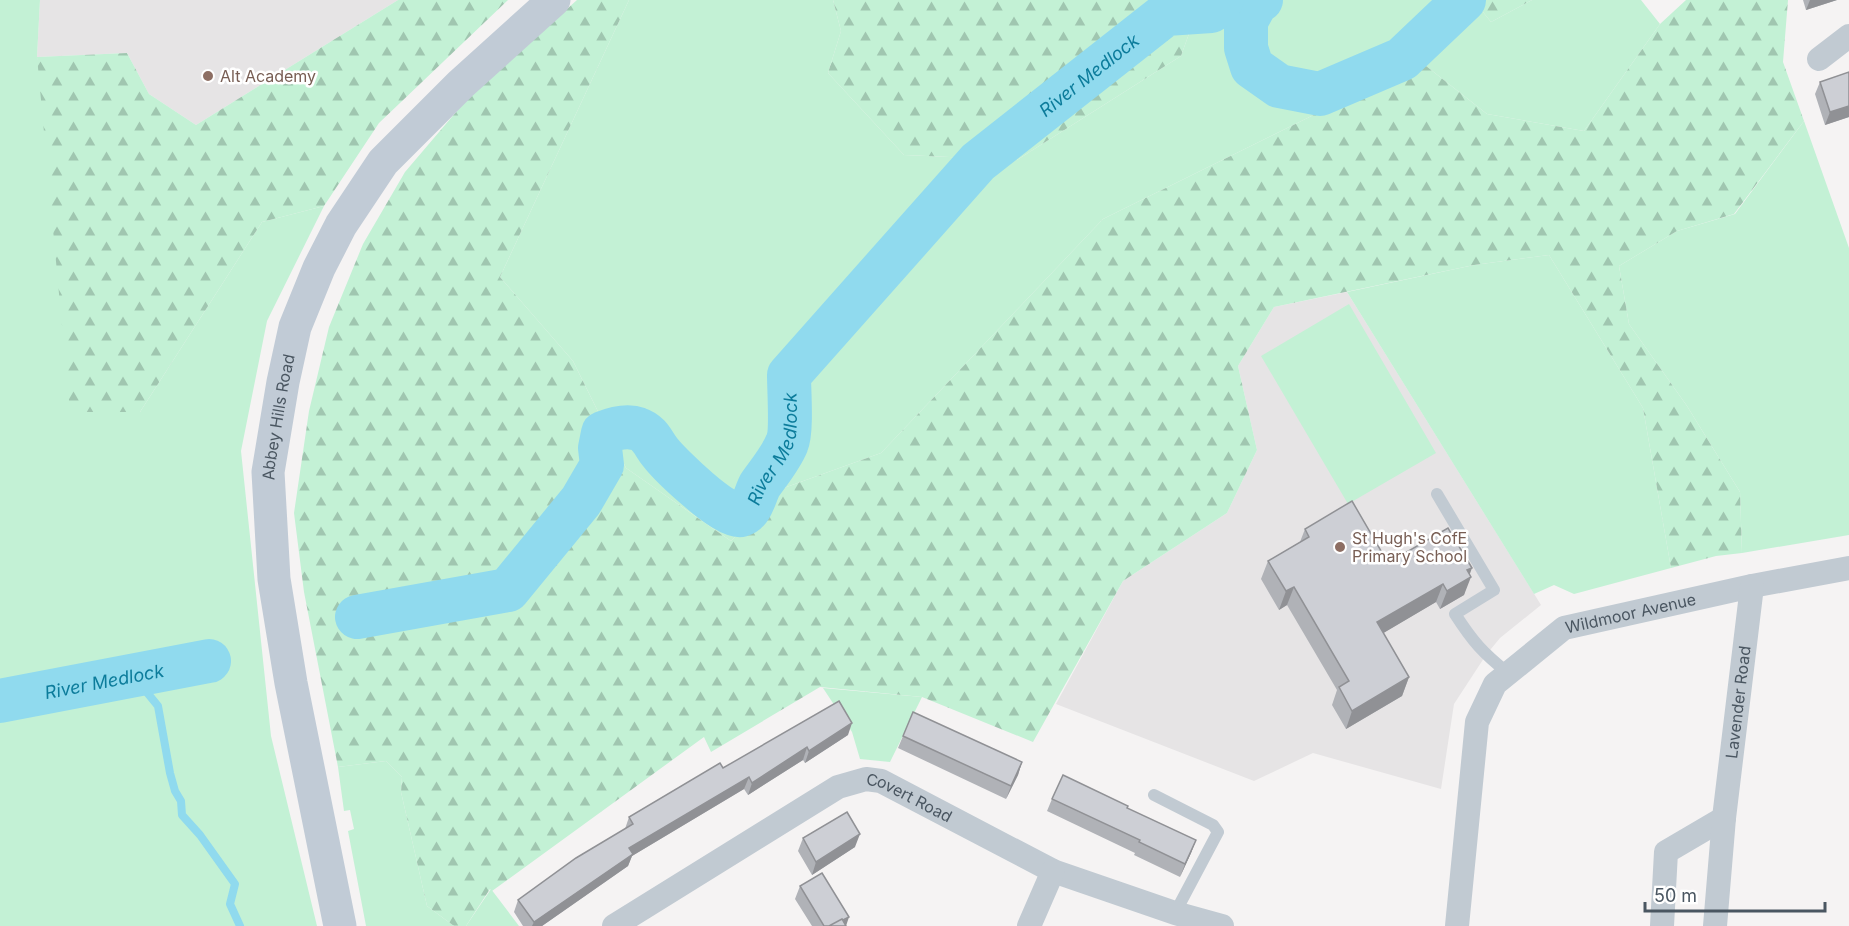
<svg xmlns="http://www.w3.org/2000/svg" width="1849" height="926" font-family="Inter,sans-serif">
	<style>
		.education { fill: #e6e4e5 }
		.green { fill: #c3f1d5 }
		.forest { fill: url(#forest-firs) }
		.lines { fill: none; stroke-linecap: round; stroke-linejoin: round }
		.stream { stroke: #90daee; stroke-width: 8 }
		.river { stroke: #90daee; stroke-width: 44 }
		.service { stroke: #c1cad2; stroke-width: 12 }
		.minor { stroke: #c1cad2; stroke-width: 24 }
		.secondary { stroke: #c1cbd6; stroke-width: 33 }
		.wall { fill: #b0b2b7 }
		.shaded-wall { fill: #909195 }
		.building { fill: #cdcfd5; stroke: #909195; stroke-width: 1.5 }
		.education-dot { fill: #8d6e63; stroke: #fff; stroke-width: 2 }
		.labels { text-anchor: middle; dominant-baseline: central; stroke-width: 5; stroke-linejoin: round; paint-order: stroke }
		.education-label { font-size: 16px; fill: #785e54; stroke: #fff; text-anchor: start }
		.street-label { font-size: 16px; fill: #4a5661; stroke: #fff }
		.water-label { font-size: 18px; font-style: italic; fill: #0c7c9b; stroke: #fff }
	</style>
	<defs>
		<pattern id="forest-firs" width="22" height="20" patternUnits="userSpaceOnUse" patternTransform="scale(1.5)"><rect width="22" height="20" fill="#c3f1d5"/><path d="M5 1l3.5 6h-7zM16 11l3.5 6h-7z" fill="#a0c6b0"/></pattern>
	</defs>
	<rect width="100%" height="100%" fill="#f5f3f3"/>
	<!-- education -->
	<path class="education" d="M 40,0 L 398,0 L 196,125 L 149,94 L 127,53 L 37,57 Z
		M 1347,292 L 1541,605 L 1500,638 L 1486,655 L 1454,704 L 1441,789 L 1313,753 L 1254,781 L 1056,704 L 1123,581 L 1227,513 L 1257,450 L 1238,366 L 1274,307 Z"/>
	<!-- green -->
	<path class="green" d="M 0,0 L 40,0 L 37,57 L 140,412 L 262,222 L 324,206 L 267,321 L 241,451 L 271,736 L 317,926 L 0,926 Z
		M 629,0 L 833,0 L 841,31 L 828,73 L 904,155 L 1017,160 L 1181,56 L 1201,0 L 1476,0 L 1475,2 L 1491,22 L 1532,0 L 1641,0 L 1660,24 L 1584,131 L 1487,114 L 1421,62 L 1103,219 L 881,453 L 781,489 L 731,541 L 626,468 L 573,361 L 500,277 Z
		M 1804,121 L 1849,248 L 1849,535 L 1742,553 L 1740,492 L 1687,406 L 1629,324 L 1619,266 L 1677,231 L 1735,214 Z
		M 1549,255 L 1643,408 L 1671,568 L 1574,594 L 1554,585 L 1534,594 L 1347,292 L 1474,265 Z
		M 1349,304 L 1436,453 L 1348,504 L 1261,356 Z
		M 823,688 L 922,697 L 890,762 L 860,759 L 852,732 Z
		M 386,761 L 402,777 L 401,792 L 427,906 L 454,926 L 366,926 L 348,831 L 354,829 L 350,810 L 344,811 L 338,767 Z
		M 491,889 L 519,926 L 466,926 Z"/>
	<!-- forest -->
	<path class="forest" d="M 398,0 L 508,0 L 379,123 L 324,206 L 262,222 L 140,412 L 70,412 L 37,57 L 127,53 L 149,94 L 196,125 Z
		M 577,0 L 629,0 L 500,277 L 573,361 L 626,468 L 731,541 L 781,489 L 881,453 L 1103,219 L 1421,62 L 1487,114 L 1584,131 L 1660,24 L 1686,0 L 1788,0 L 1783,62 L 1804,121 L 1734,214 L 1677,231 L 1619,266 L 1629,324 L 1687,406 L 1740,492 L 1742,553 L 1716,556 L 1671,568 L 1643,408 L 1549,255 L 1474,265 L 1274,307 L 1238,366 L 1257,450 L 1227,513 L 1123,581 L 1033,742 L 922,697 L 820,687 L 711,752 L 704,737 L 492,891 L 490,889 L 466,926 L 454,926 L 427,906 L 401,792 L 402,777 L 386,761 L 338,767 L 304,592 L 294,513 L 309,411 L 329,327 L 363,244 L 405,172 L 468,98 Z
		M 833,0 L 1201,0 L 1181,56 L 1017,160 L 904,155 L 828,73 L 841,31 Z
		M 1476,0 L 1532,0 L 1491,22 L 1475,2 Z"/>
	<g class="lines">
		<!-- stream -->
		<path class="stream" d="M 119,678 L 131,691 L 145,690 L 158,706 L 170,773 L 175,791 L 181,801 L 182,815 L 200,835 L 235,884 L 230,904 L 240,926"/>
		<!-- river -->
		<g class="river">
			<path d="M 1261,0 L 1256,3 L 1246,21 L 1246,48 L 1252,67 L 1279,86 L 1320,94 L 1402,59 L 1464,0"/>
			<path id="s1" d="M 357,617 L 508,590 L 581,501 L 602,465 L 600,448 L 603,433 C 613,429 627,425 638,429 C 650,433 653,443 660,452 C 670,465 726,519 741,515 C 752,512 755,494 760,485 C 769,472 781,458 787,443 C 792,432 789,389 789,375 L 978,162 L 1166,14 L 1211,11 L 1222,0"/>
			<path id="s2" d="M 0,701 L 209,661"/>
		</g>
		<!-- service -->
		<path class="service" d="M 1437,494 L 1494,590 L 1455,614 C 1473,642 1483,653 1508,673
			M 1154,795 L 1213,825 L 1218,832 L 1175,913"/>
		<!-- minor -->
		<g class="minor">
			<path d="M 1819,59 L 1849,36"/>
			<path id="s3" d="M 614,926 L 838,787 L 866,779 L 881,781 L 1053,871 L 1175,913 L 1222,926"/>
			<path d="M 1029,926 L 1053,871"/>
			<path id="s4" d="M 1457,926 L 1477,722 L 1495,684 L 1564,628 L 1752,586 L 1849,568"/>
			<path d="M 1662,926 L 1666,852 L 1724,818"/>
			<path id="s5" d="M 1715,926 L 1724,818 L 1752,586"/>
		</g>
		<!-- secondary -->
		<path class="secondary" id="s6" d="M 340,926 L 291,683 L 274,579 L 268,472 L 283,382 L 295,327 L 319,268 L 341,225 L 383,162 L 461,84 L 554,0"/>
	</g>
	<!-- wall -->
	<path class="wall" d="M 1803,0 L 1837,0 L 1806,10 Z
		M 1849,72 L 1849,117 L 1825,125 L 1815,94 L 1820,82 Z
		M 1305,529 L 1388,563 L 1469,574 L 1464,595 L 1440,609 L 1436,602 L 1383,633 L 1409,677 L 1402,696 L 1346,729 L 1332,705 L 1337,690 L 1287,605 L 1279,610 L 1261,579 L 1268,561 L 1300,542 Z
		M 848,735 L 805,763 L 803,760 L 748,795 L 744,789 L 632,856 L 628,866 L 542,926 L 523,926 L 514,912 L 518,900 L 625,829 L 629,817 L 723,768 Z
		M 903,736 L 1022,762 L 1018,775 L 1006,799 L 898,748 Z
		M 1052,799 L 1127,809 L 1196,840 L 1191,853 L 1180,877 L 1134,855 L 1135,853 L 1047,811 Z
		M 803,838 L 855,847 L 812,875 L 798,851 Z
		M 800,886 L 846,925 L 846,926 L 812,926 L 795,899 Z"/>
	<!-- shaded-wall -->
	<path class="shaded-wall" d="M 1810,0 L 1837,0 L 1806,10 Z
		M 1849,106 L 1849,117 L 1825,125 L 1830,112 Z
		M 1472,568 L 1468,579 L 1471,577 L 1464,595 L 1440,609 L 1447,591 L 1467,570 Z
		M 1443,584 L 1436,602 L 1370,641 L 1377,622 Z
		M 1294,587 L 1287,605 L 1279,610 L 1286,591 Z
		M 1409,677 L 1402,696 L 1346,729 L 1352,711 Z
		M 852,723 L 848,735 L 805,763 L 809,751 Z
		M 807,747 L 803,760 L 748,795 L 752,783 Z
		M 1022,762 L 1018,775 L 1006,799 L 1011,786 Z
		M 749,777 L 744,789 L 632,856 L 628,866 L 542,926 L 532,926 L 534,922 L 629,848 Z
		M 860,834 L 855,847 L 812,875 L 816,862 Z
		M 1196,840 L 1191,853 L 1180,877 L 1185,864 Z
		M 849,917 L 846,926 L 834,926 Z"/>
	<!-- building -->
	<path class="building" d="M 1849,72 L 1849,106 L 1830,112 L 1820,82 Z
		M 1352,501 L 1388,563 L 1448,528 L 1472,568 L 1467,570 L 1471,577 L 1447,591 L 1443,584 L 1377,622 L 1409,677 L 1352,711 L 1339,687 L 1349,681 L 1294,587 L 1286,591 L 1268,561 L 1309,537 L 1305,529 Z
		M 839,701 L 852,723 L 809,751 L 807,747 L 752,783 L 749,777 L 629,848 L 633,854 L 534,922 L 518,900 L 576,858 L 633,824 L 629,817 L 720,763 L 723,768 Z
		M 913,712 L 1022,762 L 1011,786 L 903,736 Z
		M 1063,775 L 1128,806 L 1127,808 L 1196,840 L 1185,864 L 1139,842 L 1140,840 L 1052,799 Z
		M 847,812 L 860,834 L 816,862 L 803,838 Z
		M 822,873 L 849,917 L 843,920 L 842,919 L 829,926 L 824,926 L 800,886 Z
		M 842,919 L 846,926 L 829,926 Z"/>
	<!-- markers -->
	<g class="education-dot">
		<circle cx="208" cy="76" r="6"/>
		<circle cx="1340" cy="547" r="6"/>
	</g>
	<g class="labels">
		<!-- education labels -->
		<g class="education-label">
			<text x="220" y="76">Alt Academy</text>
			<text x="1352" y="538">St Hugh's CofE<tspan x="1352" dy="18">Primary School</tspan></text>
		</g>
		<!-- street labels -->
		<g class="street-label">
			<text stroke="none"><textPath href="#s6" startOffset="516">Abbey Hills Road</textPath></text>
			<text stroke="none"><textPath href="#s4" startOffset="404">Wildmoor Avenue</textPath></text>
			<text stroke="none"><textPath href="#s5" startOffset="225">Lavender Road</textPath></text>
			<text stroke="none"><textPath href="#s3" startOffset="340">Covert Road</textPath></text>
		</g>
		<!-- water labels -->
		<g class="water-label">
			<text stroke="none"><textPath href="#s1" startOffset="1096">River Medlock</textPath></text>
			<text stroke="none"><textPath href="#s1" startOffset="592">River Medlock</textPath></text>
			<text stroke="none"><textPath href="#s2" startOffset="106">River Medlock</textPath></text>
		</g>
	</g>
	<!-- scale -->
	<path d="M1645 902v9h180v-9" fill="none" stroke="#4a5661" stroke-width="3"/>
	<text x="1654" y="902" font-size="18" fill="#4a5661" stroke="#ffffff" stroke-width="4.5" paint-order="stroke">50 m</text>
</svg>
